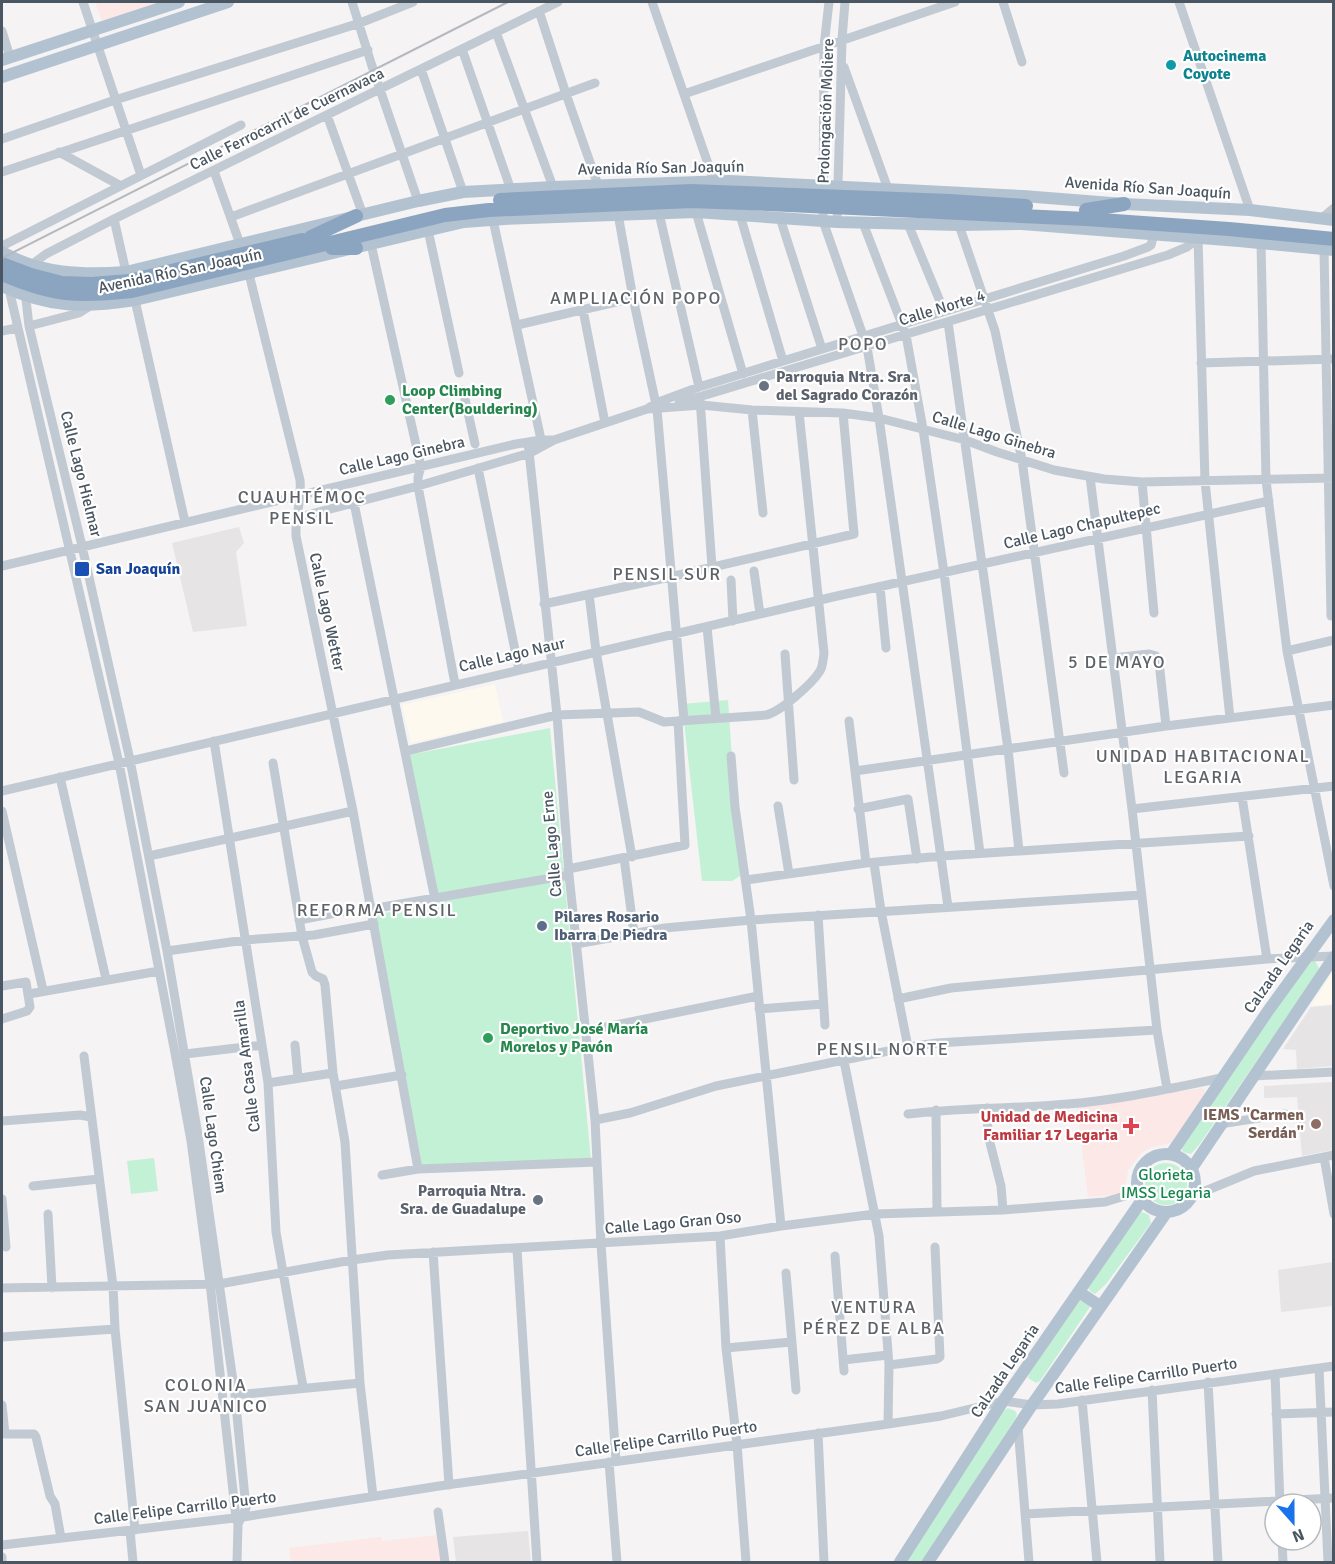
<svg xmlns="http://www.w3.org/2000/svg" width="1335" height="1564" font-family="Signika,sans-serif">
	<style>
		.commercial { fill: #fdf9ef }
		.education { fill: #e6e4e5 }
		.medical { fill: #fce8e6 }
		.green { fill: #c3f1d5 }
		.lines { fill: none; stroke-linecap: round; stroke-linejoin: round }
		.minor { stroke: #c1cad2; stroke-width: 9 }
		.major { stroke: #b3c2d1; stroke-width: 12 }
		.highway { stroke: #8ba5c1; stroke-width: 14 }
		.rail { stroke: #b5b8bd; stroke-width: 2 }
		.culture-dot { fill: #0f9aa8; stroke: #fff; stroke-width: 2 }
		.worship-dot { fill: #6b7280; stroke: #fff; stroke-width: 2 }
		.leisure-dot { fill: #2e9e5b; stroke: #fff; stroke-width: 2 }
		.transit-dot { fill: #1a4fb4; stroke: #fff; stroke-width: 2 }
		.service-dot { fill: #5c6f8a; stroke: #fff; stroke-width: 2 }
		.education-dot { fill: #8d6e63; stroke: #fff; stroke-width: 2 }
		.health-dot { fill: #e0444e; stroke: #fff; stroke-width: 2 }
		.labels { text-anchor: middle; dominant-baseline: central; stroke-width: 4.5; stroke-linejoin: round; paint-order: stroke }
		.culture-label { font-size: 16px; font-weight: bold; fill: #0d838f; stroke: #fff; text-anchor: start }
		.street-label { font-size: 16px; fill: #4a5661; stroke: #fff }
		.worship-label { font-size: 16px; font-weight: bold; fill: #5b616d; stroke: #fff; text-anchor: start }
		.leisure-label { font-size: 16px; font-weight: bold; fill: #27864d; stroke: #fff; text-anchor: start }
		.transit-label { font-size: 16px; font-weight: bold; fill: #164399; stroke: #fff; text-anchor: start }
		.service-label { font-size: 16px; font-weight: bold; fill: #4e5e75; stroke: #fff; text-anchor: start }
		.education-label { font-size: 16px; font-weight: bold; fill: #785e54; stroke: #fff; text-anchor: end }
		.health-label { font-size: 16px; font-weight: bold; fill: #be3a42; stroke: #fff; text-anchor: end }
		.park-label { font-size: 16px; fill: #17864f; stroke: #fff }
		.neighbourhood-label { font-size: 18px; letter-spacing: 1.5px; fill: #5f6368; stroke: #fff }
	</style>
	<rect width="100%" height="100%" fill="#f5f3f3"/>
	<!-- commercial -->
	<path class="commercial" d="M 495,684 L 503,722 L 411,743 L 402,705 Z
		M 1333,971 L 1333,1004 L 1311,1006 Z"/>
	<!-- education -->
	<path class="education" d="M 239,527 L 244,543 L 236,552 L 247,626 L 193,632 L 172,543 Z
		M 1333,1005 L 1333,1066 L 1297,1069 L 1296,1050 L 1283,1049 L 1311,1007 Z
		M 1333,1082 L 1333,1150 L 1302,1156 L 1297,1097 L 1264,1098 L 1264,1086 Z
		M 1333,1262 L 1333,1306 L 1281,1312 L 1278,1270 Z
		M 528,1531 L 531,1562 L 456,1562 L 453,1537 Z"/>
	<!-- medical -->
	<path class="medical" d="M 95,2 L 161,2 L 102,21 Z
		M 1202,1088 L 1205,1090 L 1205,1096 L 1171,1143 L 1150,1148 L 1141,1153 L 1128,1170 L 1124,1194 L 1088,1197 L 1077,1108 Z
		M 438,1535 L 442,1562 L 291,1562 L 289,1548 L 381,1537 L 382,1541 Z"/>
	<!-- green -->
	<path class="green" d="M 728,700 L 740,876 L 732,881 L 702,881 L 682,704 Z
		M 550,728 L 591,1160 L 420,1168 L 374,915 L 438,903 L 408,755 Z
		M 1312,961 L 1315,961 L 1319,968 L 1316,974 L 1199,1145 L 1191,1154 L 1183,1152 L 1182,1148 L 1274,1009 Z
		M 154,1158 L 158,1191 L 131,1194 L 127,1161 Z
		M1145 1184a21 21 0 1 1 42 0a21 21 0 1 1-42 0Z
		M 1142,1212 L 1149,1215 L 1151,1223 L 1106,1284 L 1095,1294 L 1090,1291 L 1088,1288 L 1135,1218 Z
		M 1084,1299 L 1090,1307 L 1040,1381 L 1036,1383 L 1028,1378 L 1029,1374 L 1075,1303 Z
		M 1008,1408 L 1015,1411 L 1017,1414 L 1015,1419 L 922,1562 L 905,1562 L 1003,1411 Z"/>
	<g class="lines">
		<!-- minor -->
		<path class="minor" d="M 83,2 L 141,175
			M 352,2 L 372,66 L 418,201
			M 652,2 L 714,181
			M 829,2 L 824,46 L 823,221 L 867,347 L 879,418 L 948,907
			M 1003,2 L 1022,62
			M 1179,2 L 1250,210
			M 539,11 L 566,94 L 598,185
			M 2,31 L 10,57
			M 496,32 L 553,187
			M 462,49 L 511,190
			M 844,67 L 888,189
			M 421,69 L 463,192
			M 684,94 L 955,2
			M 327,115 L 363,215
			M 2,139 L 115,100 L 360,23 L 413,2
			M 59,152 L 121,186
			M 214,171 L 240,244
			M 2,172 L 368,50
			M 696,212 L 743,374
			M 659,213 L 699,387
			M 618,214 L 633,298 L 657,409 L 684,721
			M 740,215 L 783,361
			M 231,217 L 595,83
			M 780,218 L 822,349
			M 1322,218 L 1334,208
			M 114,219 L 126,272
			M 493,220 L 542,444
			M 837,222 L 842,39 L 845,2
			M 863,223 L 906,335 L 923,429 L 944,573 L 980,853
			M 908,224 L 944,311
			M 959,225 L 995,331 L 1022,460 L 1064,773
			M 428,230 L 459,373
			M 1198,238 L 1205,481 L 1230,718
			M 1261,243 L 1266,480 L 1287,651 L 1334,886
			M 371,244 L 421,467 L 418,477 L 418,486 L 455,684
			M 2,246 L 241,125
			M 1324,249 L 1331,616
			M 30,266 L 46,254 L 114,219 L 558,2
			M 249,274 L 300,480 C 302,499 295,517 296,536 L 353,811 L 418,1169
			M 9,289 L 119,763 L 175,1053 L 191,1141 L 210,1283 L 236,1518 L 238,1524 L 237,1562
			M 25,291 L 29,326 L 82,546 L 130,760 L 167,951 L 198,1135 L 235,1395 L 246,1508 L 238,1524
			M 135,300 L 185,522
			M 583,310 L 605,423
			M 948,322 L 1008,749 L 1019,851
			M 517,325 L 633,298
			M 29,326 L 79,313 L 90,306
			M 2,331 L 17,328
			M 1201,363 L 1334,359
			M 463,390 L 475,444
			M 700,399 L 712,567
			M 679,403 L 1168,255 L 1187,247 L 1198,238
			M 647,409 L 701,405 L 752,410 L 843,413 L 879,418 L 965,440 L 997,452 L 1054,470 L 1104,479 L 1142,482 L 1334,478
			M 752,410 L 763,513
			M 528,442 L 557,715 L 569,875 L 595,1120 L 601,1244 L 616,1461
			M 478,468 L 519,670
			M 1090,477 L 1132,809 L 1157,1030 L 1167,1089
			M 1142,482 L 1154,613
			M 354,503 L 435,899
			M 296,518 L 418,486 L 530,453 L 554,440 L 647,409 L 656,403 L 699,387 L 1124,256 L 1148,247 L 1151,245 L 1154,234
			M 2,566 L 516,444 L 541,440 L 552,440
			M 754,571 L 760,614
			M 731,580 L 733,621
			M 880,587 L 886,648
			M 589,594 L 596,651 L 632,857
			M 544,604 L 670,577 L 854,534 L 843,413
			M 707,627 L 716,718
			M 1287,651 L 1334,640
			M 785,654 L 794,780
			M 1113,658 L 1149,654 L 1156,656 L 1159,662 L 1166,726
			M 849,721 L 866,863
			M 214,741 L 268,1083 L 276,1232 L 303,1387
			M 406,751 L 557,715 L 639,712 L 664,722 L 766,715 C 780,712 812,684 820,671 C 823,666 823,660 824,653 L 799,412
			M 731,756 L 735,807 L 751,920 L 781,1226
			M 273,763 L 302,936 L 312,972 L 316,976 L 323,979 L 325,985 L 333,1073 L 345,1142 L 360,1383 L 373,1496
			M 855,771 L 1166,726 L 1334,705
			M 60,777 L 106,979
			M 2,791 L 837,596 L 1269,501
			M 1242,797 L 1267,959
			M 778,806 L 789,874
			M 858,809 L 908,799 L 917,859
			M 1132,809 L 1334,786
			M 2,811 L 43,990
			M 149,856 L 353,811
			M 624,858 L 634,933
			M 874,863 L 881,911 L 908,1047
			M 568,869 L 685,845 L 678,721
			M 746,880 L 866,863 L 942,856 L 1249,836
			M 371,909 L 569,875
			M 818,915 L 825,1025
			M 299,920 L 351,910
			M 576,944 L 665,928 L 751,920 L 1141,895
			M 167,951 L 245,940 L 314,935 L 374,924
			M 2,986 L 26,982 L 30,1007 L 27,1011 L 2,1019
			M 29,994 L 159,971
			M 898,999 L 951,988 L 1267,959 L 1334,956
			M 759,1009 L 823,1004
			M 586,1031 L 758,996
			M 295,1045 L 298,1078
			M 185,1054 L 262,1045
			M 84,1056 L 113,1286 L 115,1329 L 135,1530
			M 844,1061 L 879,1236 L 889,1365 L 888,1424
			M 1253,1076 L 1334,1072
			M 268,1083 L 333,1073
			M 336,1086 L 402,1075
			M 987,1108 L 988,1135 L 1001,1186 L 1003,1210
			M 936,1110 L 937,1211
			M 908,1114 C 961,1107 1015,1109 1068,1104 C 1120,1100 1171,1088 1222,1078
			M 595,1120 L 630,1113 L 716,1086 L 908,1047 L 937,1043 L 1157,1030
			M 2,1121 L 80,1115 L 91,1117
			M 1220,1124 L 1285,1114
			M 1324,1157 L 1334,1214
			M 382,1175 L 418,1169 L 597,1162
			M 33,1186 L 99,1179
			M 1193,1196 L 1254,1171 L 1334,1155
			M 2,1199 L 6,1247
			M 48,1214 L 52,1288
			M 720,1236 L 726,1348 L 737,1444 L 746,1562
			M 517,1249 L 537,1562
			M 433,1252 L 449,1485
			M 835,1256 L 844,1371
			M 786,1273 L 796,1390
			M 2,1288 L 219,1284 L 352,1260 L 388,1255 L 720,1236 L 781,1226 L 875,1214 L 1003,1210 L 1105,1202 L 1138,1192
			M 2,1337 L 115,1329
			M 726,1348 L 791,1342
			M 843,1360 L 888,1355
			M 889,1365 L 937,1359 L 940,1357 L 935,1247
			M 1319,1368 L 1328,1562
			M 1275,1374 L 1280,1504
			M 1208,1382 L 1218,1562
			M 1152,1390 L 1160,1562
			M 235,1395 L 360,1383
			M 1082,1400 L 1097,1562
			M 2,1405 L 5,1434 L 34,1434 L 36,1437 L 50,1496 L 55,1504 L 61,1538
			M 1276,1414 L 1334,1412
			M 1018,1427 L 1029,1562
			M 818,1433 L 824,1562
			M 609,1462 L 617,1562
			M 438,1512 L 445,1562
			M 1025,1514 L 1334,1498
			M 130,1531 L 133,1562
			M 1282,1540 L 1283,1562
			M 2,1545 L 243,1517 L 439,1486 L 888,1424 L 941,1416 L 1003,1401 L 1032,1405 L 1058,1404 L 1334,1366
			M 2,1557 L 2,1562"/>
		<!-- major -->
		<path class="major" d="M 2,60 L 179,2
			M 2,77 L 228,2
			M 2,252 C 40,274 83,275 126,272 L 418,201 L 463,192 L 553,187 L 729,181 L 1023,196 L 1124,204 L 1250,210 L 1334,220
			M 2,286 C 51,308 83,308 135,300 L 421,232 L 464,222 L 504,219 L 696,212 L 837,222 L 959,225 L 1022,224 L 1239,241 L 1334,250
			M1137 1183a29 29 0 1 1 58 0a29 29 0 1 1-58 0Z
			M 1171,1154 L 1268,1011 L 1334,920
			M 1192,1168 L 1334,957
			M 1079,1292 L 1100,1306
			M 900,1562 L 1003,1401 L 1142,1200
			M 928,1562 L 1032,1405 L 1166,1213"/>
		<!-- highway -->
		<path class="highway" d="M 500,200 L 691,191 L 950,201 L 1026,206
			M 1086,210 L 1124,204
			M 311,237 L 356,216
			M 332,248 L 356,248
			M 2,264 L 31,275 L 62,283 L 92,284 L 129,281 L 302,240
			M 2,274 C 53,296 77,297 132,291 L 445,215 L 489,210 L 691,201 L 746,203 L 1086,219 L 1229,229 L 1334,239"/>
		<!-- rail -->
		<path class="rail" d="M 2,258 L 508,2"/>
	</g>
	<!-- markers -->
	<circle class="culture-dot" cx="1171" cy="65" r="6"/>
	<g class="worship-dot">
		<circle cx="764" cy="386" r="6"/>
		<circle cx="538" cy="1200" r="6"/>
	</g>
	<g class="leisure-dot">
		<circle cx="390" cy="400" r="6"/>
		<circle cx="488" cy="1038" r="6"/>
	</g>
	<rect class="transit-dot" x="74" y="561" width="16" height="16" rx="3"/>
	<circle class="service-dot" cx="542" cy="926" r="6"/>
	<circle class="education-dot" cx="1316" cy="1124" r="6"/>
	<path class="health-dot" d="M1128 1117h6v6h6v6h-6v6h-6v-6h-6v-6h6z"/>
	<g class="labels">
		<!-- culture labels -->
		<g class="culture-label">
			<text x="1183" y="56">Autocinema<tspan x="1183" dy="18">Coyote</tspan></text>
		</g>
		<!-- street labels -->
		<g class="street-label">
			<text transform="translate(826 111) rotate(-88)">Prolongación Moliere</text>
			<text transform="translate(287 119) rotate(-26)">Calle Ferrocarril de Cuernavaca</text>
			<text transform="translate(661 168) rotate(-1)">Avenida Río San Joaquín</text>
			<text transform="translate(1148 188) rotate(4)">Avenida Río San Joaquín</text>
			<text transform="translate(180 271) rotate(-12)">Avenida Río San Joaquín</text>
			<text transform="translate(942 308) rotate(-17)">Calle Norte 4</text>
			<text transform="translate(994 435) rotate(17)">Calle Lago Ginebra</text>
			<text transform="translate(402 456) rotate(-13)">Calle Lago Ginebra</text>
			<text transform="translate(81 474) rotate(76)">Calle Lago Hielmar</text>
			<text transform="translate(1082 526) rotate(-13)">Calle Lago Chapultepec</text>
			<text transform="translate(327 612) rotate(78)">Calle Lago Wetter</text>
			<text transform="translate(512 655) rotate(-13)">Calle Lago Naur</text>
			<text transform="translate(552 844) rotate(-95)">Calle Lago Erne</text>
			<text transform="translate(1279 967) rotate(-55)">Calzada Legaria</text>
			<text transform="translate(247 1066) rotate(-97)">Calle Casa Amarilla</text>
			<text transform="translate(213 1135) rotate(82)">Calle Lago Chiem</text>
			<text transform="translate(673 1223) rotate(-5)">Calle Lago Gran Oso</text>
			<text transform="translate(1005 1371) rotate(-56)">Calzada Legaria</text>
			<text transform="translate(1146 1376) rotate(-8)">Calle Felipe Carrillo Puerto</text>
			<text transform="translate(666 1439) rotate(-8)">Calle Felipe Carrillo Puerto</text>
			<text transform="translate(185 1508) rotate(-7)">Calle Felipe Carrillo Puerto</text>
		</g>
		<!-- worship labels -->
		<g class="worship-label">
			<text x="776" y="377">Parroquia Ntra. Sra.<tspan x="776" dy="18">del Sagrado Corazón</tspan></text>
			<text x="526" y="1191" text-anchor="end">Parroquia Ntra.<tspan x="526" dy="18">Sra. de Guadalupe</tspan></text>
		</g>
		<!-- leisure labels -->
		<g class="leisure-label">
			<text x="402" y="391">Loop Climbing<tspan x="402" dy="18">Center(Bouldering)</tspan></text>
			<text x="500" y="1029">Deportivo José María<tspan x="500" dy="18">Morelos y Pavón</tspan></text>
		</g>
		<!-- transit labels -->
		<g class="transit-label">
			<text x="96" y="569">San Joaquín</text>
		</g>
		<!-- service labels -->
		<g class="service-label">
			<text x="554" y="917">Pilares Rosario<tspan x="554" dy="18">Ibarra De Piedra</tspan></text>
		</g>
		<!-- education labels -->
		<g class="education-label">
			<text x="1304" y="1115">IEMS "Carmen<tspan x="1304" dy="18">Serdán"</tspan></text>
		</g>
		<!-- health labels -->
		<g class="health-label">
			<text x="1118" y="1117">Unidad de Medicina<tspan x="1118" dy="18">Familiar 17 Legaria</tspan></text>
		</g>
		<!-- park labels -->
		<g class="park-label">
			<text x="1166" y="1175">Glorieta<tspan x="1166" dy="18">IMSS Legaria</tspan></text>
		</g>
		<!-- neighbourhood labels -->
		<g class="neighbourhood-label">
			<text x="636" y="298">AMPLIACIÓN POPO</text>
			<text x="863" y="344">POPO</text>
			<text x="302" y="497">CUAUHTÉMOC<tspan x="302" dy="21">PENSIL</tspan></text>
			<text x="667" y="574">PENSIL SUR</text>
			<text x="1117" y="662">5 DE MAYO</text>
			<text x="1203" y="756">UNIDAD HABITACIONAL<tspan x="1203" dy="21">LEGARIA</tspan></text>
			<text x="377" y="910">REFORMA PENSIL</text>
			<text x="883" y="1049">PENSIL NORTE</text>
			<text x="874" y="1307">VENTURA<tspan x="874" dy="21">PÉREZ DE ALBA</tspan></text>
			<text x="206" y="1385">COLONIA<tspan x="206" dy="21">SAN JUANICO</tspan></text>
		</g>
	</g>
	<!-- border -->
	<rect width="1335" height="1564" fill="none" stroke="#4a5661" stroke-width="6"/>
	<!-- north arrow -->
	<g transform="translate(1293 1522) rotate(159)"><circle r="28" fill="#ffffff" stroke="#b7bbc0" stroke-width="1.5"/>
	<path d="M0-4.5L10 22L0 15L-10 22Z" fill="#1a73e8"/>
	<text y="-9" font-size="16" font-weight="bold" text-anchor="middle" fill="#4a5661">N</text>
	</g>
</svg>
